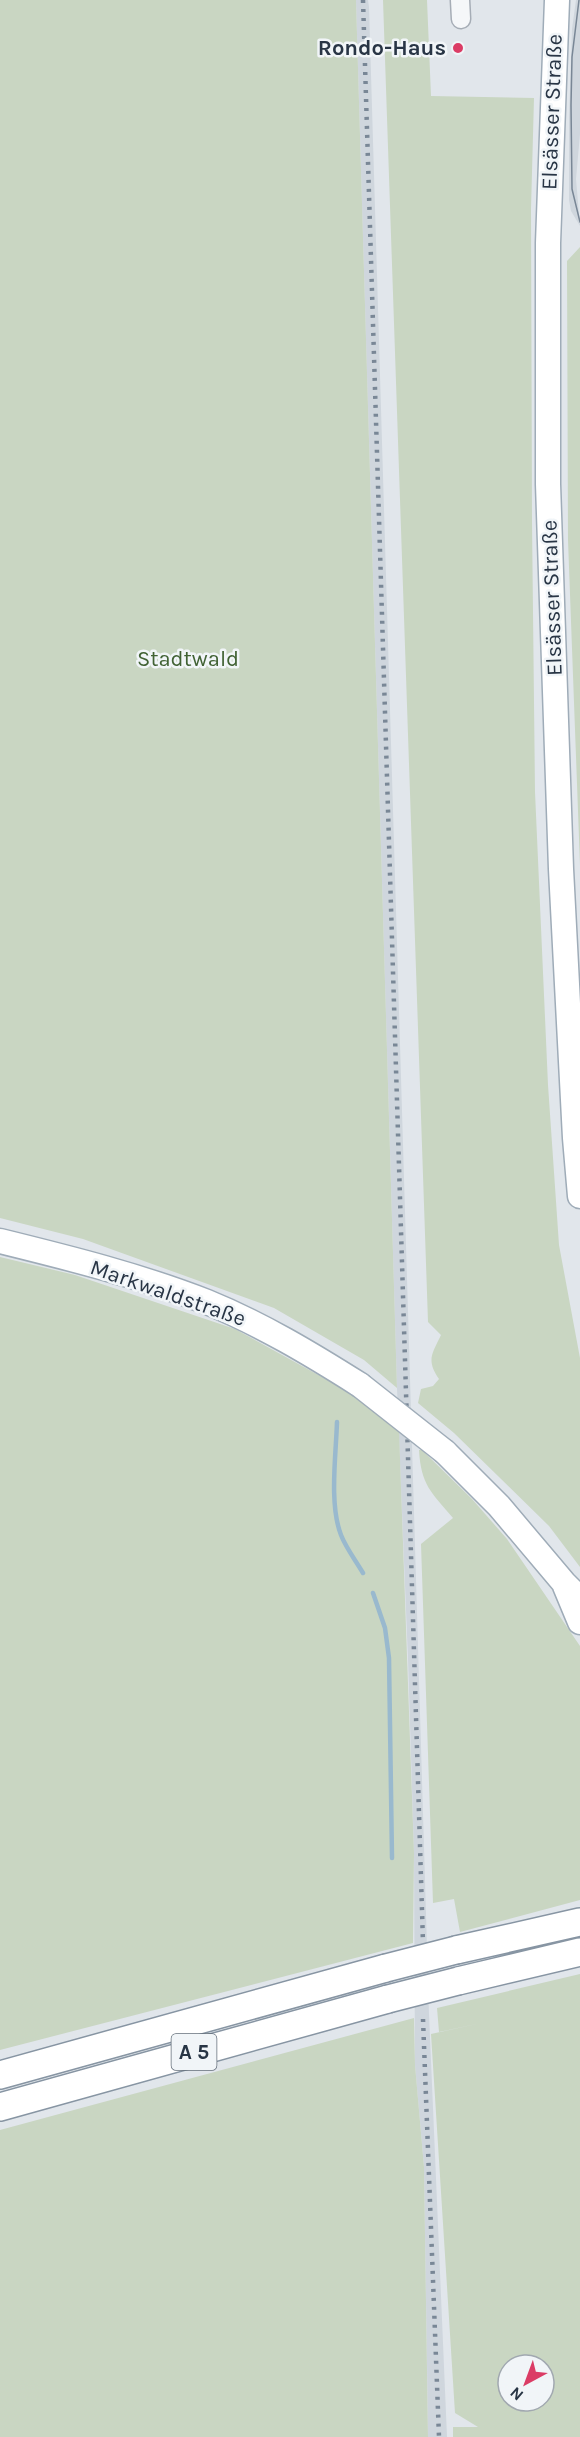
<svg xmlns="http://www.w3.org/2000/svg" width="580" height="2437" font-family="Karla,sans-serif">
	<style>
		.built { fill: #cfd6dd }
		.green { fill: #c9d6c2; fill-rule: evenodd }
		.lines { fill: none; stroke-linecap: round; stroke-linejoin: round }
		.stream { stroke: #99b9ce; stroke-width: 4.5 }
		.minor-casing { stroke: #a6adb6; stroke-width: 21 }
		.major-casing { stroke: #9facb8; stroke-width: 27 }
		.highway-casing { stroke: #8795a3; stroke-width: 30 }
		.minor { stroke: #f5f7f9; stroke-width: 18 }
		.major { stroke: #fff; stroke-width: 24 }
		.highway { stroke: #fff; stroke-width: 27 }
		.tram { stroke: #798796; stroke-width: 1.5 }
		.rail { stroke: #798796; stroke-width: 4.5; stroke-dasharray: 3 6; stroke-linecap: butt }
		.major-bridge-casing { stroke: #9facb8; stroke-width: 27; stroke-linecap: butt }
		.highway-bridge-casing { stroke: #8795a3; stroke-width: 30; stroke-linecap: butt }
		.major-bridge { stroke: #fff; stroke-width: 24 }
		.highway-bridge { stroke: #fff; stroke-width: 27 }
		.poi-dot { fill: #db3c65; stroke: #f1f5f8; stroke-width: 2 }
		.labels { text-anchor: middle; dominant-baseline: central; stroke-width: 5; stroke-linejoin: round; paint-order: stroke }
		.shield { fill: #f1f5f8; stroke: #646f7b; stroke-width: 1.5 }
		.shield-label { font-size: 21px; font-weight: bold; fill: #283545 }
		.poi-label { font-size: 22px; font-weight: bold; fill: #283545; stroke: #f1f5f8; text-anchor: end }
		.street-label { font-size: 22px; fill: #283545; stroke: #f1f5f8 }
		.park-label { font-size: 22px; fill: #416234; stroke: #f1f5f8 }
	</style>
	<rect width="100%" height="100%" fill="#e1e6eb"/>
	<!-- built -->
	<path class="built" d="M 356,0 L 368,0 L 369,7 L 429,2014 L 447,2437 L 428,2437 L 428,2430 L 424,2167 L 415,2065 L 414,1853 L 408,1659 L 397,1388 Z
		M 576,0 L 580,0 L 580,134 L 576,179 L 580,226 L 571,211 L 569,200 L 569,118 L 572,29 Z"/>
	<!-- green -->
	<path class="green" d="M 0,0 L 356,0 L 397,1388 L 364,1360 L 274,1308 L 83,1239 L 0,1218 Z
		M 383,0 L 427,0 L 431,96 L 534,98 L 531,209 L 532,522 L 535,792 L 548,1085 L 559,1245 L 580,1358 L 580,1567 L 549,1526 L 454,1433 L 418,1403 L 421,1389 L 433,1386 L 439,1379 C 426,1360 432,1354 441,1335 L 428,1322 Z
		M 580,247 L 580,865 L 568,540 L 567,261 Z
		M 0,1257 L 75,1275 L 235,1329 L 351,1393 L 399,1430 L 414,1853 L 413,1943 L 0,2050 Z
		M 419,1450 L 422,1450 L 472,1499 L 507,1539 L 580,1646 L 580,1900 L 460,1932 L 454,1899 L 433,1903 L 421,1544 L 453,1518 C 431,1492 421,1485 419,1450 Z
		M 580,1974 L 580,2437 L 453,2437 L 453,2427 L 478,2427 L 455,2413 L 431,2034 L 481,2023 L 439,2032 L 437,2008 ZM 508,2365 L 544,2365 L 544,2401 L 508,2401 Z
		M 414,2018 L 415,2065 L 424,2167 L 428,2437 L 0,2437 L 0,2130 Z"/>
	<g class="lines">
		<!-- stream -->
		<path class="stream" d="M 337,1422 C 336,1455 329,1504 341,1535 C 346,1548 356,1561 363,1573
			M 373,1593 L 385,1628 L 389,1658 L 392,1858"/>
		<defs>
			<path id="minor" d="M 460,0 L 461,19"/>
			<path id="major" d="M 557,0 L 548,243 L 548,484 L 561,869 L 575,1138 L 580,1196
				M 0,1241 C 69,1258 141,1276 207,1302 C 261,1324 311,1354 360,1385
				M 445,1452 L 499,1506 L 564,1583 L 580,1599
				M 565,1586 L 580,1622"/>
			<path id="highway" d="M 456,1950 L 580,1922
				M 458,1981 L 580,1952
				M 0,2075 L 386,1968
				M 0,2107 L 388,1999"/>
		</defs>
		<!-- minor casing -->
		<use href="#minor" class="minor-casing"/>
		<!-- major casing -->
		<use href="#major" class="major-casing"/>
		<!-- highway casing -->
		<use href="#highway" class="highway-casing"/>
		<!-- minor -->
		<use href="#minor" class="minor"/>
		<!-- major -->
		<use href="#major" class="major"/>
		<!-- highway -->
		<use href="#highway" class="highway"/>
		<!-- tram -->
		<path class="tram" d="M 579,0 L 572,57 L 571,105 L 572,189 L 580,222"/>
		<!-- rail -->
		<path class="rail" d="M 363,0 L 423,1943
			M 423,2019 L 439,2437"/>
		<defs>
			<path id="major-bridge" d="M 360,1385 L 445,1452"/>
			<path id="highway-bridge" d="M 386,1968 L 456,1950
				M 388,1999 L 458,1981"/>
		</defs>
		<!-- major-bridge casing -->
		<use href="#major-bridge" class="major-bridge-casing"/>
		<!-- highway-bridge casing -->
		<use href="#highway-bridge" class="highway-bridge-casing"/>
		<!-- major-bridge -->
		<use href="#major-bridge" class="major-bridge"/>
		<!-- highway-bridge -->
		<use href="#highway-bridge" class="highway-bridge"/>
	</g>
	<!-- markers -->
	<circle class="poi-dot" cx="458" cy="48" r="6"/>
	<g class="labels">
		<!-- shield labels -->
		<rect class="shield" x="171.5" y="2034" width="45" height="36" rx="4.5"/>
		<g class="shield-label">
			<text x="194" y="2052">A 5</text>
		</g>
		<!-- poi labels -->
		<g class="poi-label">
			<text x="446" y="48">Rondo-Haus</text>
		</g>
		<!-- street labels -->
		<g class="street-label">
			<text transform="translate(552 112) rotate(-88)">Elsässer Straße</text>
			<text transform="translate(552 598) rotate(-92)">Elsässer Straße</text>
			<text transform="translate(168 1293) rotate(19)">Markwaldstraße</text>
		</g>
		<!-- park labels -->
		<g class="park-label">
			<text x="188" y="659">Stadtwald</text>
		</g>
	</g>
	<!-- north arrow -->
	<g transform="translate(526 2383) rotate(221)"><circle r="28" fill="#f1f5f8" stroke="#a1a8b0" stroke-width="1.5"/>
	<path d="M0-4.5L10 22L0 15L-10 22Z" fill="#db3c65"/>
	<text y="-9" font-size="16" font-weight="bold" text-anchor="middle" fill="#283545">N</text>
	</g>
</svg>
